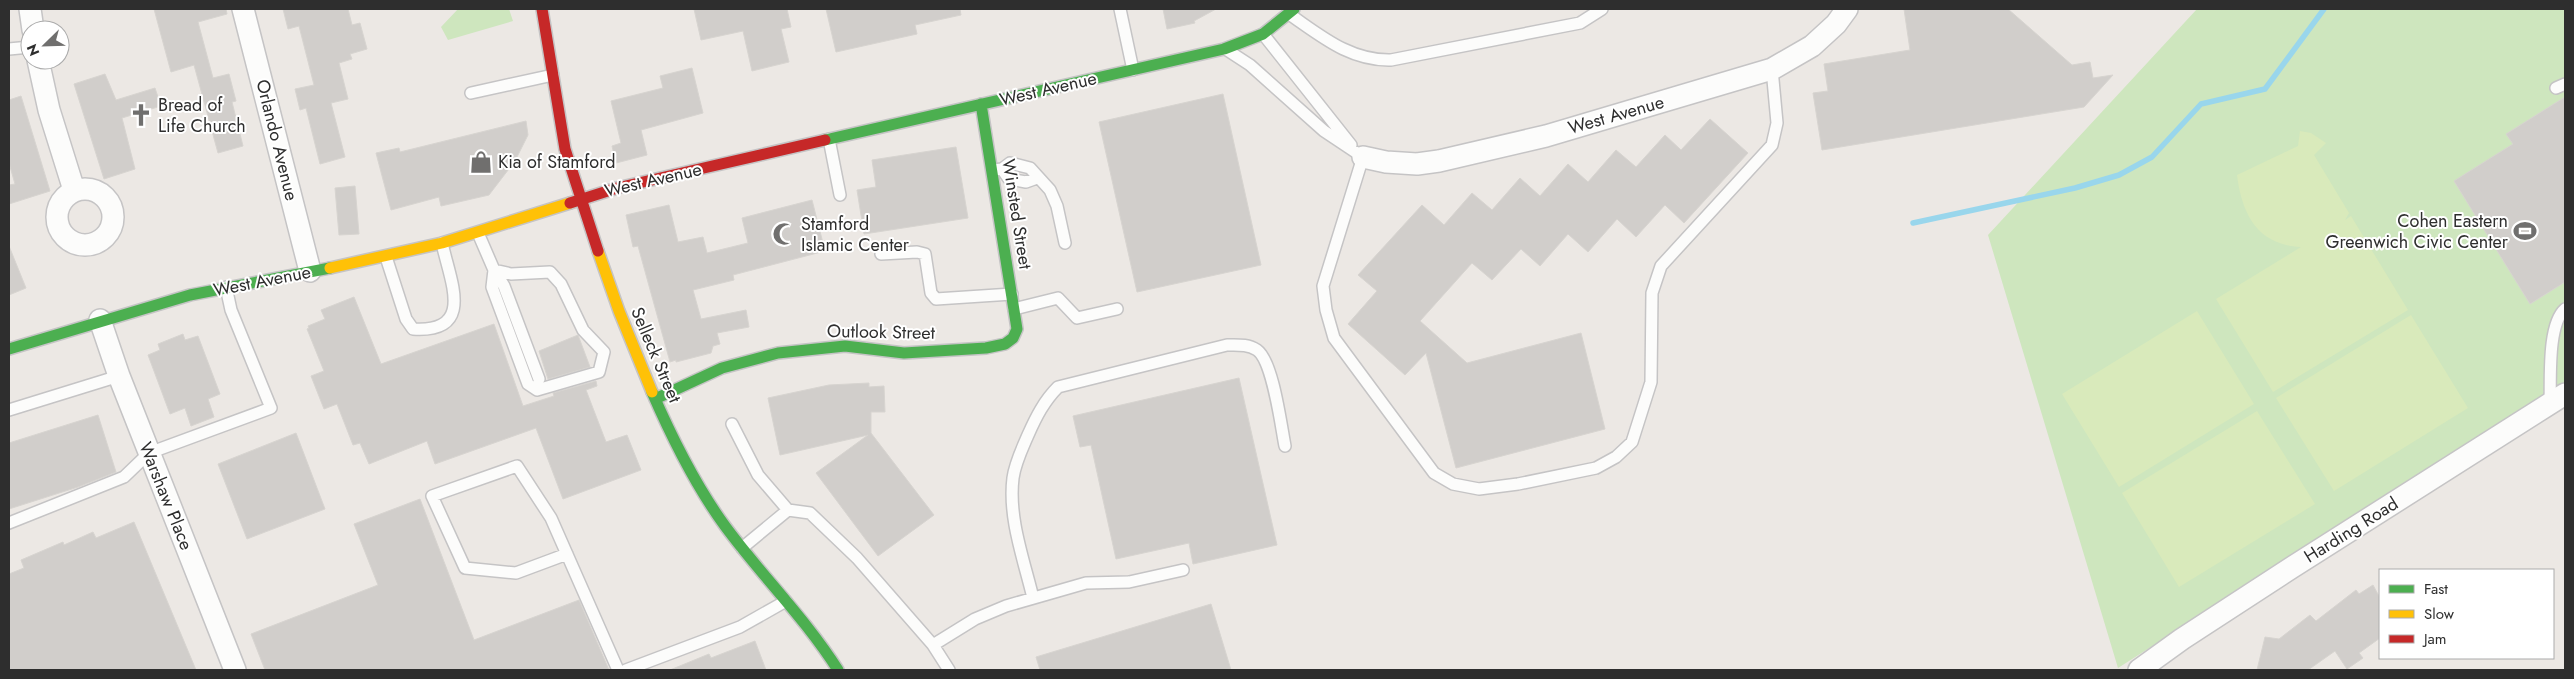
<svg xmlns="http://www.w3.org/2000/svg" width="2574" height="679" font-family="Jost,sans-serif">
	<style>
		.green { fill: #cee6be }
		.pitch { fill: #d9eabb }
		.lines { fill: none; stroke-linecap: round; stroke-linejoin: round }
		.stream { stroke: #99d6ec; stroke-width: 5.5 }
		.building { fill: #d1cecb; stroke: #d7d4d0 }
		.lane-casing { stroke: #c5c4c5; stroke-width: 14 }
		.street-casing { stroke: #c5c4c5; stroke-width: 24 }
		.fast-casing { stroke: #c5c4c5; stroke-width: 14 }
		.slow-casing { stroke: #c5c4c5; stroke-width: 14 }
		.jam-casing { stroke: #c5c4c5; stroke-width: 14 }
		.lane { stroke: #fcfcfb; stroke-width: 11 }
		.street { stroke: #fcfcfb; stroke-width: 21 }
		.fast { stroke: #4caf50; stroke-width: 11 }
		.slow { stroke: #ffc107; stroke-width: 11 }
		.jam { stroke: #c62828; stroke-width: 11 }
		.labels { text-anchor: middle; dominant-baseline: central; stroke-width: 4; stroke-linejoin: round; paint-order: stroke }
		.street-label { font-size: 18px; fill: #2e2e2e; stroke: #fff }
		.poi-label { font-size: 18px; fill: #2e2e2e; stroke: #fff; text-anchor: start }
	</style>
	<rect width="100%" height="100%" fill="#ece8e4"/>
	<!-- green -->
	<path class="green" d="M 458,9 L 509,9 L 513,21 L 448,40 L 441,27 Z
		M 2197,9 L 2565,9 L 2565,383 L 2118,668 L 1988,235 Z"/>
	<!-- pitch -->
	<path class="pitch" d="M 2300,131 L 2311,133 L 2326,143 L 2314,155 L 2349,213 L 2345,220 L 2351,216 L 2408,310 L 2273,392 L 2216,299 L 2301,247 C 2258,245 2242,215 2237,175 L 2298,146 Z
		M 2197,311 L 2254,404 L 2119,487 L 2062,394 Z
		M 2411,315 L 2468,408 L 2334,491 L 2276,398 Z
		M 2257,411 L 2315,504 L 2179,587 L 2122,493 Z"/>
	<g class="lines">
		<!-- stream -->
		<path class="stream" d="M 1913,223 L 2075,188 L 2119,175 L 2152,157 L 2201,104 L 2265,89 L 2324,9"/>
	</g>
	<!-- building -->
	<path class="building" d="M 154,9 L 226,9 L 227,14 L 198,22 L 213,78 L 229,74 L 236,101 L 232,102 L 243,146 L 218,153 L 194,65 L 171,72 Z
		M 283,9 L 348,9 L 352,25 L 360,23 L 367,49 L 350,54 L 352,59 L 339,63 L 348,99 L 331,103 L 345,157 L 320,164 L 306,108 L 300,110 L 295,89 L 314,85 L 299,26 L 288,29 Z
		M 694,9 L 787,9 L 791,27 L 781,29 L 789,62 L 752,71 L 743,31 L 701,40 Z
		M 826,9 L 960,9 L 961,15 L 915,25 L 917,34 L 836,52 Z
		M 1163,9 L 1216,9 L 1194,21 L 1195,23 L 1167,29 Z
		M 1904,9 L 2008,9 L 2072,65 L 2090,62 L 2093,78 L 2113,75 L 2084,107 L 1822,150 L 1813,93 L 1828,91 L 1824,64 L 1910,50 Z
		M 692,68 L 703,113 L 641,130 L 647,155 L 616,163 L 612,146 L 621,143 L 611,101 L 663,88 L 660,76 Z
		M 105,74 L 116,100 L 155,88 L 161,106 L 122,118 L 135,169 L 104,179 L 74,84 Z
		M 1223,94 L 1261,265 L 1137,292 L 1099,122 Z
		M 21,96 L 50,191 L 9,204 L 9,185 L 15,184 L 9,163 L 9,100 Z
		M 2565,97 L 2565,282 L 2530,304 L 2454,181 L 2513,144 L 2506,134 Z
		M 1710,119 L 1748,153 L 1684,223 L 1665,205 L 1636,237 L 1617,219 L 1588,252 L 1568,234 L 1540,266 L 1521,249 L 1492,280 L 1472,263 L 1420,321 L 1467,363 L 1581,333 L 1605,429 L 1456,468 L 1426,353 L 1405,375 L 1348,324 L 1377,291 L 1358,275 L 1422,205 L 1444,225 L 1472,193 L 1492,210 L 1520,178 L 1540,196 L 1568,164 L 1588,182 L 1616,150 L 1636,167 L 1665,135 L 1681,150 Z
		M 526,121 L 528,135 L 515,161 L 489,195 L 441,206 L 439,197 L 391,210 L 376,153 L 399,148 L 400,152 Z
		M 956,147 L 968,218 L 864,234 L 857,190 L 876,187 L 872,160 Z
		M 355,186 L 359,234 L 339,235 L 335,188 Z
		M 812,200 L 825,251 L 733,275 L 734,280 L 693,290 L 701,319 L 746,310 L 749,327 L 717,333 L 720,344 L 713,346 L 711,353 L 676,362 L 676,360 L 670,362 L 638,246 L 633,247 L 626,215 L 669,205 L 678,242 L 703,237 L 707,253 L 748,243 L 742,218 Z
		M 9,246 L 26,288 L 9,295 Z
		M 354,297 L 381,364 L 494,324 L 523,406 L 554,396 L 553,393 L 596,381 L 597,386 L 586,390 L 606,442 L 627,435 L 641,470 L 563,499 L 536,428 L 435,464 L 427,441 L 369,464 L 360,443 L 353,445 L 337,404 L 324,409 L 311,376 L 324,371 L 307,329 L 309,328 L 308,326 L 325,319 L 321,310 Z
		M 183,334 L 185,340 L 198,336 L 220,394 L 208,399 L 214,417 L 191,426 L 185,408 L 170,414 L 148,355 L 160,350 L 158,344 Z
		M 578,335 L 590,367 L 548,379 L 539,351 Z
		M 1239,378 L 1277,545 L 1193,564 L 1189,543 L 1116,559 L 1091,445 L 1080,447 L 1073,416 Z
		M 869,383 L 869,387 L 884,386 L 885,412 L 871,412 L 871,433 L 934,515 L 878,556 L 816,473 L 868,435 L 780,455 L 768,398 L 829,385 Z
		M 98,415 L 116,472 L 78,487 L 9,509 L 9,443 Z
		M 296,433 L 325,509 L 247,539 L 218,464 Z
		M 420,499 L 474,640 L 579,600 L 609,670 L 265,670 L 251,634 L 378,585 L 354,524 Z
		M 134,522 L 196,670 L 9,670 L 9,574 L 24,568 L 21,560 L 63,542 L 64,545 L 93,532 L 96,538 Z
		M 2373,585 L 2380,598 L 2380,638 L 2359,653 L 2363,658 L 2347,669 L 2335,651 L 2308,670 L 2257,670 L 2265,637 L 2279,639 L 2310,615 L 2316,621 L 2356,590 L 2359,594 Z
		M 1211,604 L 1231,670 L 1040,670 L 1036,657 Z
		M 755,641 L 766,670 L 670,670 L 709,654 L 711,658 Z"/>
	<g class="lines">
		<defs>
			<path id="lane" d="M 1120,9 L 1133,70
				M 1289,14 C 1321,36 1350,61 1391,60 L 1580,23 L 1602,9
				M 1263,34 L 1351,145
				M 9,49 L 30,47
				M 1227,50 L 1250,65 L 1324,131 L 1363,157
				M 2556,88 L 2565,84
				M 471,93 L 553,75
				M 829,139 L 840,195
				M 1363,157 L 1323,286 L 1326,310 L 1334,338 L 1434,473 L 1453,484 L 1479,489 L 1518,484 L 1596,468 L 1616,457 L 1632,442 L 1651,382 L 1652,293 L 1661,266 L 1772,145 L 1777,123 L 1772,69
				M 1002,169 L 1009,179 L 1026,182 L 1037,178
				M 993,170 L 1002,169 L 1010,163 L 1030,168 L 1050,190 L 1057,206 L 1065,243
				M 478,233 L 494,270 L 504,286 L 539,379
				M 881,254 L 917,252 L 925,254 L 931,293 L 936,299 L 1012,294
				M 386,257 L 406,319 L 413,329 C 476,333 450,281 442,243
				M 494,270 L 511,274 L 550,272 L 561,284 L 583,330 L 604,352 L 599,372 L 537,390 L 528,384 L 492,287 Z
				M 1014,309 L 1058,298 L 1077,318 L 1117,309
				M 2550,404 C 2551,380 2547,325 2565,309
				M 9,410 L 119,376
				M 732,424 L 758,475 L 788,510 L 742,548
				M 788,510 L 810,513 L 857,558 L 933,645 L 949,670
				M 9,523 L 124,477 L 149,453 L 271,408 L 231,310 L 226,287
				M 567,554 L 516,573 L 465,568 L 432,496 L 517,466 L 551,518 L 618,670
				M 1033,598 C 1024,560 1008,518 1013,478 C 1015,463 1022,449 1028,435 C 1036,417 1044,401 1058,387 L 1227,345 C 1238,345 1248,344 1257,350 C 1273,361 1281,426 1285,446
				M 933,645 L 975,619 L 1006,606 L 1086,583 L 1129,582 L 1183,570
				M 626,670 L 740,627 L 786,601"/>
			<path id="street" d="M 30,9 L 33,30
				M 243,9 L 310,271
				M 38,60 L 49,110 L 74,190
				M 1363,157 L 1386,162 L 1417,164 L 1439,161 L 1546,136 L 1772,69 L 1812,46 L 1836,24 L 1847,9
				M57 217a28 28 0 1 1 56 0a28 28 0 1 1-56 0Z
				M 100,320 L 119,376 L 235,670
				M 2139,670 L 2182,639 L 2291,568 L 2565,394"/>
			<path id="fast" d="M 825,140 L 1224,49 L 1263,34 L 1294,9
				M 9,349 L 190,295 L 330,268
				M 652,392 C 672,438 695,485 725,526 C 761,575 805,618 838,670
				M 655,399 L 722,368 L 778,353 L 845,346 L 904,353 L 986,348 L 1005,344 L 1013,338 L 1017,329 L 981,104"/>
			<path id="slow" d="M 598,251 L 619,311 L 652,392
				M 330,268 L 442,243 L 570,203"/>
			<path id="jam" d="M 542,9 L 565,149 L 598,251
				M 570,203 L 617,188 L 825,140"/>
		</defs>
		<!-- lane casing -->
		<use href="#lane" class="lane-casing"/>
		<!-- street casing -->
		<use href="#street" class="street-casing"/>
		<!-- fast casing -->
		<use href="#fast" class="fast-casing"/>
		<!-- slow casing -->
		<use href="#slow" class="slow-casing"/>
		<!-- jam casing -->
		<use href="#jam" class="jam-casing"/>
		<!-- lane -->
		<use href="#lane" class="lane"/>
		<!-- street -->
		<use href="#street" class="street"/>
		<!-- fast -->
		<use href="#fast" class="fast"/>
		<!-- slow -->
		<use href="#slow" class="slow"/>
		<!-- jam -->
		<use href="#jam" class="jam"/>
	</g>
	<!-- icons -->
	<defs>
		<symbol id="church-bare" viewBox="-9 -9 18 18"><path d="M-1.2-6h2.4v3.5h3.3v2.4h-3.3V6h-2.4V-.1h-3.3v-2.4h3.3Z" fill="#706f6e" stroke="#fff" stroke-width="2.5" paint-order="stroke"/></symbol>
		<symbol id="shop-bare" viewBox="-9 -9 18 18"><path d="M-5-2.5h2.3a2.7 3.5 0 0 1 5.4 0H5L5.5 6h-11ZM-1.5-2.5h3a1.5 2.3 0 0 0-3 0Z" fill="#706f6e" stroke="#fff" stroke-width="2.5" paint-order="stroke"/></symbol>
		<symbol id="stadium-bare" viewBox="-9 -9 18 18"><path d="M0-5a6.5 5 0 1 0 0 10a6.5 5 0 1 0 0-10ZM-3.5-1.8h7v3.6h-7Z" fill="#706f6e" stroke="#fff" stroke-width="2.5" paint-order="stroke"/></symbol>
		<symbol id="mosque-bare" viewBox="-9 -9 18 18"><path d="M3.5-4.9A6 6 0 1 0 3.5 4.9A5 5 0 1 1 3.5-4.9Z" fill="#706f6e" stroke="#fff" stroke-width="2.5" paint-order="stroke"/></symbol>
	</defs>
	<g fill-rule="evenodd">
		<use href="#church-bare" x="125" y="99" width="32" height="32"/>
		<use href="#shop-bare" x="465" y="146" width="32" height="32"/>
		<use href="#stadium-bare" x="2509" y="215" width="32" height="32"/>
		<use href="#mosque-bare" x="768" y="218" width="32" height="32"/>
	</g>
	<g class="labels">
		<!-- street labels -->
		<g class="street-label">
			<text transform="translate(1048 89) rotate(-13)">West Avenue</text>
			<text transform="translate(1616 115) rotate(-16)">West Avenue</text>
			<text transform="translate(277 140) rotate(76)">Orlando Avenue</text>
			<text transform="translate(653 180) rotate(-13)">West Avenue</text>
			<text transform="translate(1017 214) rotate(81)">Winsted Street</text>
			<text transform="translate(262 281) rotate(-11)">West Avenue</text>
			<text transform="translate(881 332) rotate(1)">Outlook Street</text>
			<text transform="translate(656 355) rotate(67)">Selleck Street</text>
			<text transform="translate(166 496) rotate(68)">Warshaw Place</text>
			<text transform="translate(2351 530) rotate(-32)">Harding Road</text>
		</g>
		<!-- poi labels -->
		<g class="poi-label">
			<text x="158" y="105">Bread of<tspan x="158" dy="21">Life Church</tspan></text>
			<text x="498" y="162">Kia of Stamford</text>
			<text x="2508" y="221" text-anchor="end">Cohen Eastern<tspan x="2508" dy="21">Greenwich Civic Center</tspan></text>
			<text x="801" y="224">Stamford<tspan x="801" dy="21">Islamic Center</tspan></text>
		</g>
	</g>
	<!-- border -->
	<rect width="2574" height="679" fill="none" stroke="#2e2e2e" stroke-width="20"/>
	<!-- legend -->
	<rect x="2379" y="569" width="175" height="90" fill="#ffffff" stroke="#ababab"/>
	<rect x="2389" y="585" width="25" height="8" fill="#4caf50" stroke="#ababab"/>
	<text x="2424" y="594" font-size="15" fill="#2e2e2e">Fast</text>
	<rect x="2389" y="610" width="25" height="8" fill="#ffc107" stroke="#ababab"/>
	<text x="2424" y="619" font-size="15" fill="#2e2e2e">Slow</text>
	<rect x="2389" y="635" width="25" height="8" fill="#c62828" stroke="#ababab"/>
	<text x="2424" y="644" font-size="15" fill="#2e2e2e">Jam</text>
	<!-- north arrow -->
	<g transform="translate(45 45) rotate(247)"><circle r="24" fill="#ffffff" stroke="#ababab"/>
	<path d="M0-4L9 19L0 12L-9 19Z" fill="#706f6e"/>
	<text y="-8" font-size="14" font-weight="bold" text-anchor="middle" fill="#2e2e2e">N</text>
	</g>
</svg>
